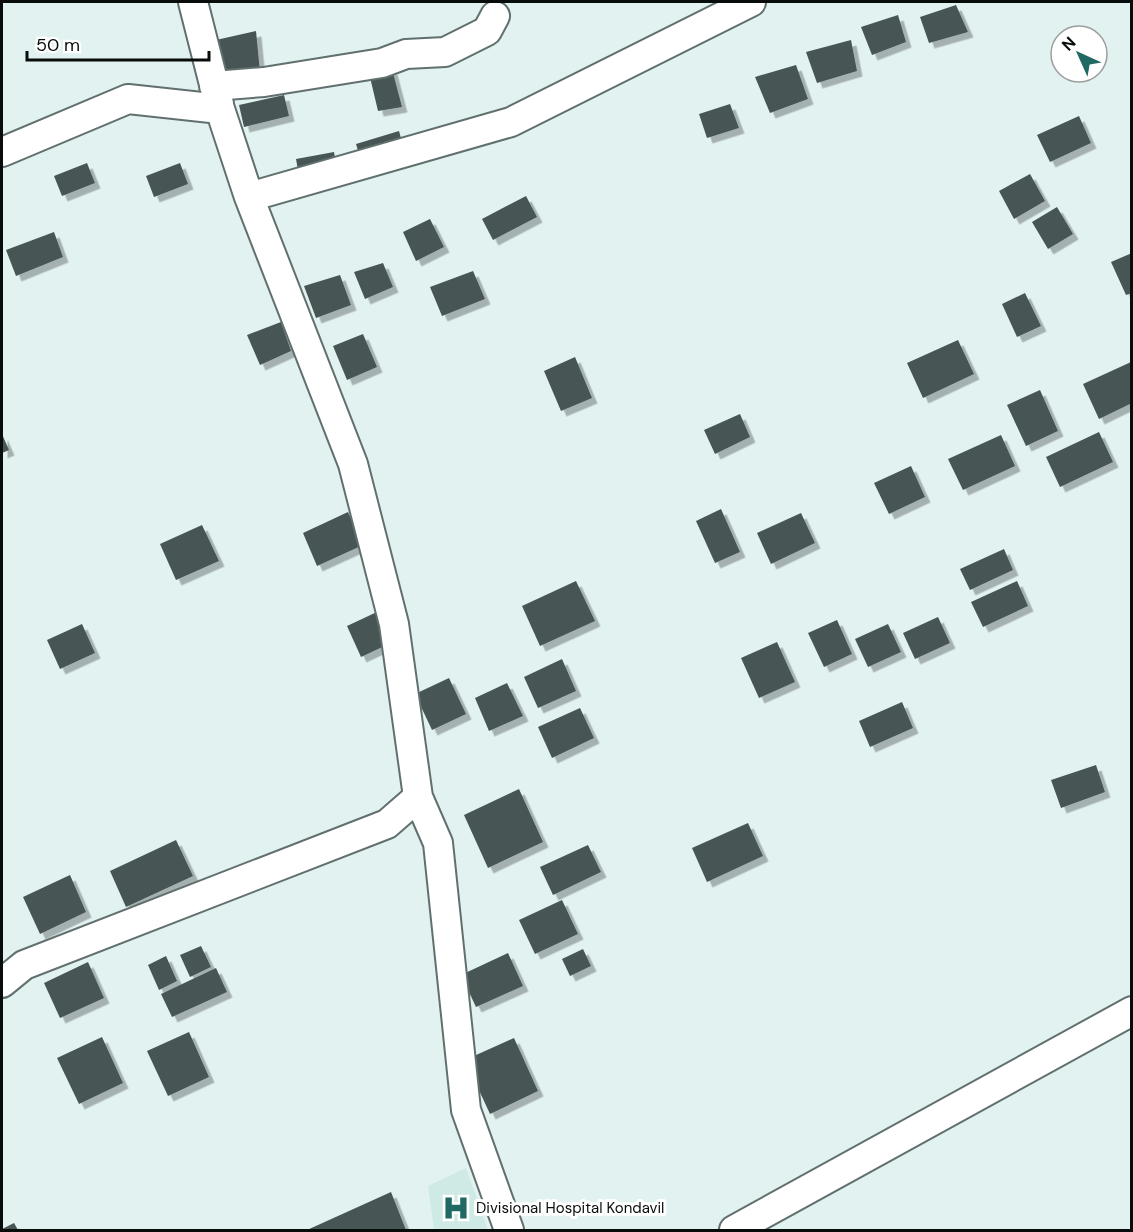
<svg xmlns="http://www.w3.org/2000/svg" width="1133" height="1232" font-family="'DM Sans',sans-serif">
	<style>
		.built { fill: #cfeae5 }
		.building { fill: #475654; filter: url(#shadow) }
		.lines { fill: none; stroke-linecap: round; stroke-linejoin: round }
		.minor-casing { stroke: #61706e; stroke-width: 32 }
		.minor { stroke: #fff; stroke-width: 28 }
		.labels { text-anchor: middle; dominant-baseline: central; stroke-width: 6; stroke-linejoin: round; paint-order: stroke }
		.poi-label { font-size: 15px; fill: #080d0c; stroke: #fff; text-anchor: start }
	</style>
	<defs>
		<filter id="shadow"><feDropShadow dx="5.5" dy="5.5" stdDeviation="0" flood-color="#0004"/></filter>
	</defs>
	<rect width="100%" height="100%" fill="#e1f2f0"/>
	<!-- built -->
	<path class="built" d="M 466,1168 L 488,1230 L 434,1230 L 428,1186 Z"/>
	<!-- building -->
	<path class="building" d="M 956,5 L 968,32 L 929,43 L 920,17 Z
		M 898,15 L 906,42 L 872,55 L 861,27 Z
		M 256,31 L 260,72 L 221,77 L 216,40 Z
		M 851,40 L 857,71 L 817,83 L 806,52 Z
		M 796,65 L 808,99 L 770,113 L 755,77 Z
		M 392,69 L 402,107 L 378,111 L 369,73 Z
		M 284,95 L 289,116 L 244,127 L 239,105 Z
		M 730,104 L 739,128 L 707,138 L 699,114 Z
		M 1079,116 L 1091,143 L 1050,162 L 1037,135 Z
		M 399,131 L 404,149 L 361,161 L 356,144 Z
		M 334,152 L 337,169 L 299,176 L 296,159 Z
		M 87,163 L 95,183 L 62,196 L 54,176 Z
		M 180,163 L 188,184 L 154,197 L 146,176 Z
		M 1030,174 L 1045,201 L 1014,219 L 999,191 Z
		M 526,196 L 537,217 L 493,240 L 482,219 Z
		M 1057,207 L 1073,234 L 1048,249 L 1032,222 Z
		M 430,219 L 444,247 L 416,261 L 403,232 Z
		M 54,232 L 63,257 L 16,276 L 6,250 Z
		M 1132,253 L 1132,293 L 1126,295 L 1111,262 Z
		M 383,263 L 393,287 L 365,299 L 354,272 Z
		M 473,271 L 485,299 L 442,316 L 430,287 Z
		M 340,275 L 351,305 L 316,318 L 304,286 Z
		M 1025,293 L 1041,326 L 1017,337 L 1002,304 Z
		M 281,322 L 291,351 L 260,365 L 247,335 Z
		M 363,334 L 377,367 L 347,380 L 333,346 Z
		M 958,340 L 974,374 L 923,398 L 907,363 Z
		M 575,357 L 592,398 L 561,411 L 544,371 Z
		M 1131,362 L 1132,403 L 1099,419 L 1083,384 Z
		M 1040,390 L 1058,431 L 1026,446 L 1007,405 Z
		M 740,414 L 750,437 L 715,454 L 704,430 Z
		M 1099,432 L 1113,462 L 1060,487 L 1046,457 Z
		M 2,434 L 9,450 L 2,453 Z
		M 1001,435 L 1015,466 L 963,490 L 948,459 Z
		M 911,466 L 925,497 L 889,514 L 874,483 Z
		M 721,509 L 740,552 L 715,563 L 696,521 Z
		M 348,512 L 363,545 L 317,566 L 303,533 Z
		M 801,513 L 815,543 L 771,564 L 757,533 Z
		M 202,525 L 219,561 L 176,580 L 160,544 Z
		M 1004,549 L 1013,570 L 970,590 L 960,569 Z
		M 576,581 L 595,621 L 540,646 L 522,606 Z
		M 1017,581 L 1028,606 L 983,627 L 971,602 Z
		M 379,611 L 393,642 L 361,657 L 347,626 Z
		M 938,617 L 950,643 L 915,659 L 903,633 Z
		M 837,620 L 852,654 L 824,667 L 808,633 Z
		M 82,624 L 95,653 L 60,669 L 47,640 Z
		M 888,624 L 901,652 L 868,667 L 855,639 Z
		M 777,642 L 795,682 L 759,698 L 741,658 Z
		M 562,659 L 576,691 L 538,708 L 524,677 Z
		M 449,678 L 466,714 L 432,730 L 415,694 Z
		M 507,683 L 523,716 L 489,731 L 475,698 Z
		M 902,702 L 913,728 L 870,747 L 859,721 Z
		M 580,708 L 594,738 L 552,758 L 538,727 Z
		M 1096,765 L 1105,792 L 1061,808 L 1051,780 Z
		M 519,789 L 543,842 L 488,868 L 464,815 Z
		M 748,823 L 763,856 L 707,882 L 692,848 Z
		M 176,840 L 193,876 L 126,907 L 110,871 Z
		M 588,845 L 601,872 L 553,895 L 540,867 Z
		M 70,875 L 86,912 L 40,934 L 23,897 Z
		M 562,900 L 578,934 L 535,954 L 519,920 Z
		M 201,946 L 211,967 L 190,977 L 180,955 Z
		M 583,949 L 591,966 L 570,976 L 562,959 Z
		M 508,953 L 523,986 L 476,1007 L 461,975 Z
		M 166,956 L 177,981 L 159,990 L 148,965 Z
		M 88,962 L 104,998 L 60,1018 L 44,983 Z
		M 216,968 L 227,992 L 172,1017 L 161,994 Z
		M 189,1032 L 209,1077 L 168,1096 L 147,1051 Z
		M 102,1037 L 123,1083 L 79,1104 L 57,1058 Z
		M 514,1038 L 538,1091 L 490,1114 L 465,1060 Z
		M 391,1192 L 406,1230 L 307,1230 Z
		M 14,1223 L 18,1230 L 2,1230 L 2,1229 Z"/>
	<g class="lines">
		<defs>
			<path id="minor" d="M 193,2 L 219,104
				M 214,86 L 264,82 L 382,63 L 406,54 L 445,52 L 487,31 L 495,16
				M 2,152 L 128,99 L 220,109 L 249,197 L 353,464 L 394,624 L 418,797 L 438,843 L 466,1110 L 509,1230
				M 249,197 L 511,122 L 751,2
				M 2,983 L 24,965 L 387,824 L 418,797
				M 734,1230 L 1132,1011"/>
		</defs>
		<!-- minor casing -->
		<use href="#minor" class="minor-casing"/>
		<!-- minor -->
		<use href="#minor" class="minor"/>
	</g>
	<!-- icons -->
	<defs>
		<symbol id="hospital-bare" viewBox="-9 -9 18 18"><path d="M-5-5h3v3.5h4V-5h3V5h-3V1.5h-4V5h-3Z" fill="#206962" stroke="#fff" stroke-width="2.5" paint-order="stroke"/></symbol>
	</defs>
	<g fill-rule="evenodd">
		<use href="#hospital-bare" x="437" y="1189" width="38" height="38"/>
	</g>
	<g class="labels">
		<!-- poi labels -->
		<g class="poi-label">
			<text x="476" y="1208">Divisional Hospital Kondavil</text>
		</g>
	</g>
	<!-- border -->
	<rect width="1133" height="1232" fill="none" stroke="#080d0c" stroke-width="6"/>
	<!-- north arrow -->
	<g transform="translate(1079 54) rotate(315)"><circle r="28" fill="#ffffff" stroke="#9c9e9e" stroke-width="1.5"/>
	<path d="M0-4.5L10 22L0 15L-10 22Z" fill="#206962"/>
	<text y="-9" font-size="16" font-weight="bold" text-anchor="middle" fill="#080d0c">N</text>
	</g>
	<!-- scale -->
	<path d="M27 51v9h182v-9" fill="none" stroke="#080d0c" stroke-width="3"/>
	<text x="36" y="51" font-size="18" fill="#080d0c" stroke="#ffffff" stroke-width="4.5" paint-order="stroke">50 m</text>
</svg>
